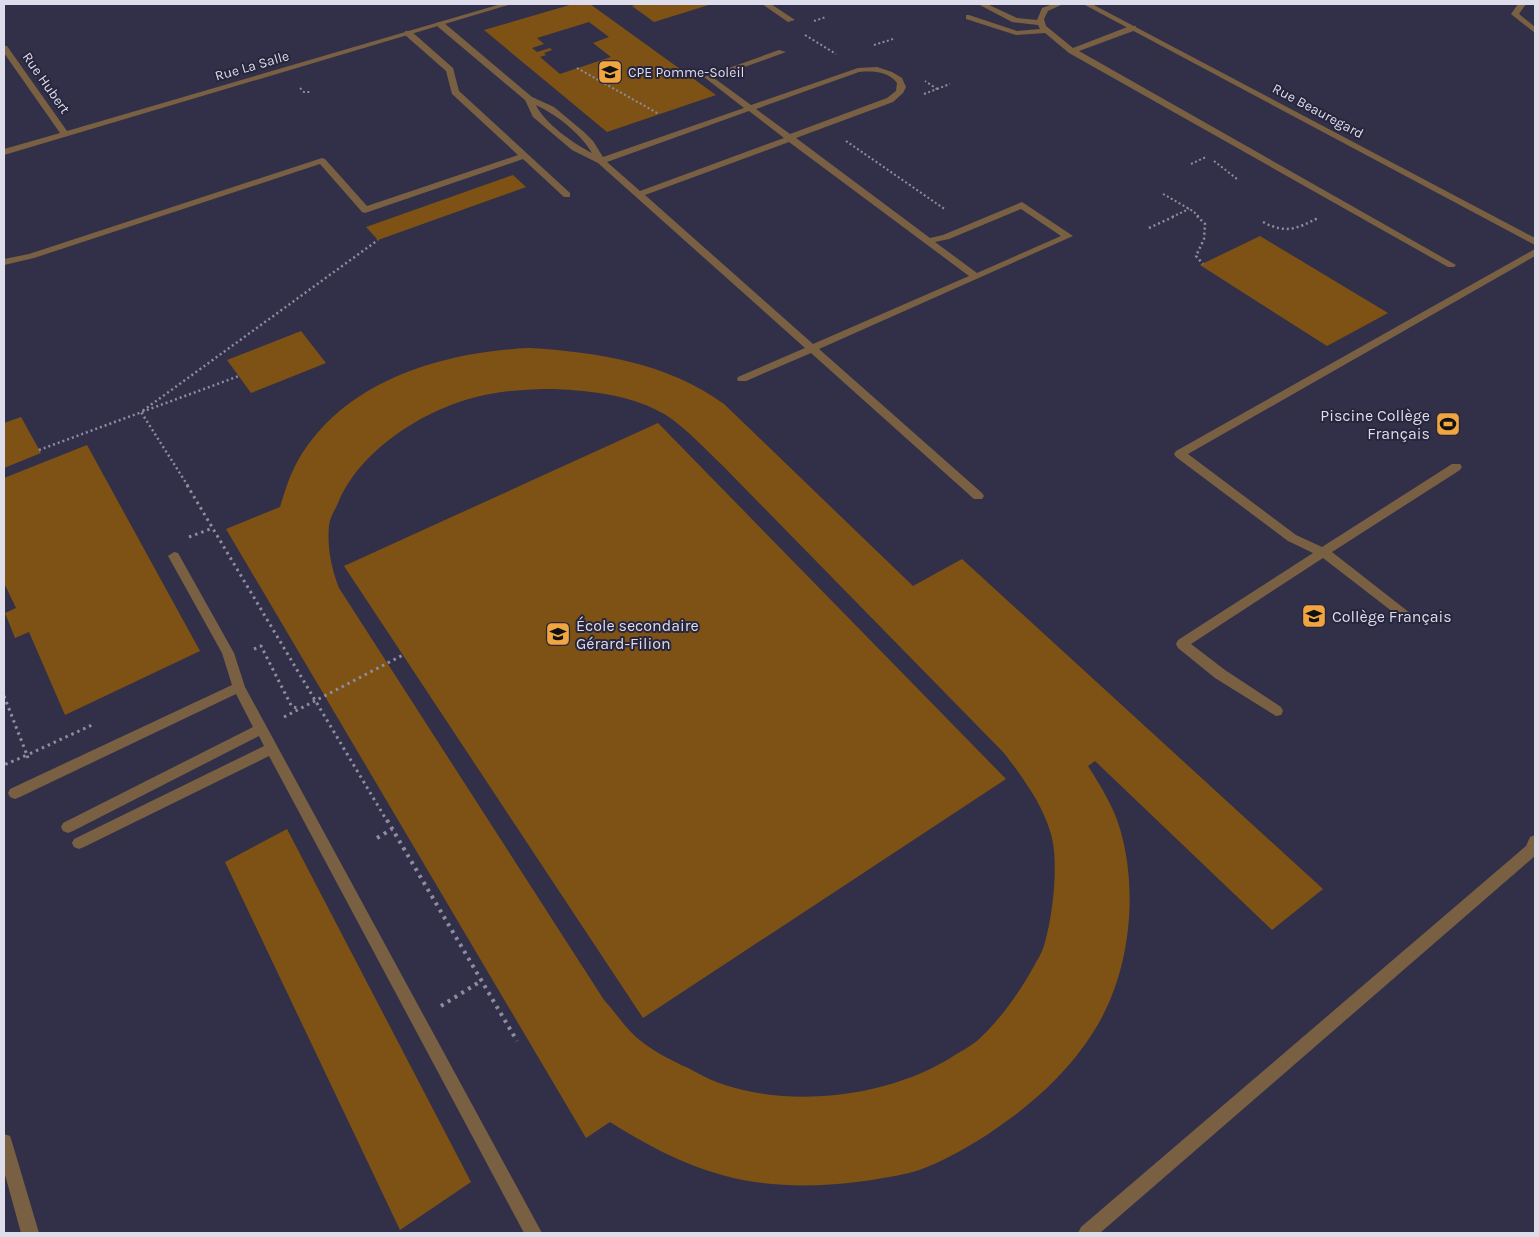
<svg xmlns="http://www.w3.org/2000/svg" width="1539" height="1237" font-family="Karla,sans-serif">
	<style>
		.green { fill: #7e5214; fill-rule: evenodd }
		.lines { fill: none; stroke-linecap: round; stroke-linejoin: round }
		.path-far3 { stroke: #8e8da0; stroke-width: 2; stroke-dasharray: 2 2.5; stroke-linecap: butt }
		.path-far2 { stroke: #8e8da0; stroke-width: 2.5; stroke-dasharray: 2 3; stroke-linecap: butt }
		.path-far1 { stroke: #8e8da0; stroke-width: 3; stroke-dasharray: 2.5 4; stroke-linecap: butt }
		.path { stroke: #8e8da0; stroke-width: 4; stroke-dasharray: 3 5; stroke-linecap: butt }
		.lane { fill: #796043; fill-rule: evenodd }
		.street { fill: #796043; fill-rule: evenodd }
		.labels { text-anchor: middle; dominant-baseline: central; stroke-width: 4; stroke-linejoin: round; paint-order: stroke }
		.far-street-label { font-size: 14px; fill: #ddddec; stroke: #28263d }
		.far-poi-label { font-size: 14px; fill: #ddddec; stroke: #28263d; text-anchor: start }
		.poi-label { font-size: 16px; fill: #ddddec; stroke: #28263d; text-anchor: start }
	</style>
	<rect width="100%" height="100%" fill="#323048"/>
	<!-- green -->
	<path class="green" d="M 573,4 L 590,4 L 716,95 L 607,132 L 484,30 ZM 589,22 L 609,37 L 593,43 L 611,57 L 560,74 L 540,57 L 546,55 L 544,53 L 552,50 L 550,48 L 537,52 L 532,48 L 544,44 L 537,38 Z
		M 639,4 L 712,4 L 654,22 L 632,6 Z
		M 513,175 L 526,187 L 378,240 L 366,227 Z
		M 1260,236 L 1388,313 L 1327,346 L 1200,265 Z
		M 301,331 L 326,363 L 251,393 L 227,360 Z
		M 529,348 C 598,352 668,363 724,404 L 913,586 L 962,559 L 1323,889 L 1272,930 L 1095,761 L 1088,766 C 1100,785 1114,807 1120,829 C 1139,893 1130,977 1092,1034 C 1069,1070 1036,1101 1001,1125 C 978,1142 937,1166 909,1173 C 849,1186 782,1192 722,1175 C 682,1164 645,1144 610,1122 L 586,1138 L 226,529 L 280,507 C 284,494 288,480 294,468 C 338,382 440,352 529,348 ZM 555,389 C 593,391 632,395 666,415 C 687,429 705,449 723,466 L 1004,753 C 1023,778 1042,803 1051,834 C 1059,862 1053,914 1045,942 C 1043,951 1038,959 1034,966 C 1020,992 999,1021 977,1041 C 970,1046 962,1051 955,1055 C 891,1097 790,1109 719,1083 C 708,1079 698,1073 688,1068 C 670,1060 651,1050 636,1037 C 625,1027 615,1012 604,1000 L 339,588 C 331,567 327,547 329,525 C 330,517 335,510 338,503 C 361,447 432,404 490,394 C 511,390 533,389 555,389 Z
		M 21,417 L 41,453 L 4,468 L 4,423 Z
		M 658,423 L 1006,779 L 643,1018 L 344,566 Z
		M 87,445 L 200,651 L 65,715 L 29,632 L 15,638 L 5,613 L 16,608 L 4,583 L 4,478 Z
		M 287,829 L 471,1182 L 400,1230 L 225,862 Z"/>
	<g class="lines">
		<!-- path-far3 -->
		<path class="path-far3" d="M 814,21 L 826,17
			M 805,35 L 836,54
			M 874,45 L 893,39
			M 577,68 L 659,114
			M 300,88 L 304,92 L 310,92
			M 937,89 L 950,84
			M 924,94 L 937,89 L 925,81
			M 846,141 L 946,210
			M 1214,161 L 1237,179
			M 1191,164 L 1206,157
			M 1163,194 L 1193,211 L 1199,217
			M 1172,217 L 1189,209"/>
		<!-- path-far2 -->
		<path class="path-far2" d="M 1197,216 L 1205,224 L 1204,239 L 1196,256 L 1203,264
			M 1263,222 C 1286,234 1296,229 1318,218
			M 1149,228 L 1175,216
			M 39,450 L 239,376
			M 188,486 L 141,412 L 378,240"/>
		<!-- path-far1 -->
		<path class="path-far1" d="M 187,485 L 387,821
			M 189,537 L 213,528
			M 254,649 L 261,646 L 292,707 L 299,708
			M 4,696 L 27,755 L 4,765
			M 284,717 L 403,655
			M 28,758 L 27,755 L 92,725"/>
		<!-- path -->
		<path class="path" d="M 387,820 L 517,1041
			M 377,838 L 392,829
			M 441,1006 L 481,981"/>
		<!-- lane -->
		<path class="lane" d="M 762,4 L 771,4 L 795,20 L 788,22 Z
			M 978,4 L 987,4 L 1017,18 L 1037,20 L 1042,8 L 1053,4 L 1063,4 L 1048,11 L 1044,19 L 1046,26 L 1073,48 L 1130,26 L 1136,26 L 1136,30 L 1079,51 L 1456,265 L 1454,267 L 1448,267 L 1069,53 L 1045,33 L 1016,35 L 966,19 L 966,15 L 969,15 L 1017,31 L 1040,29 L 1038,25 L 1012,22 Z
			M 437,22 L 443,22 L 532,97 L 554,107 L 584,132 L 593,141 L 603,157 L 744,108 L 704,77 L 779,50 L 786,52 L 714,78 L 751,105 L 858,68 L 877,67 L 892,72 L 902,78 L 906,87 L 903,93 L 893,102 L 796,138 L 930,238 L 943,235 L 1022,202 L 1073,236 L 819,349 L 982,493 L 984,496 L 982,499 L 974,499 L 811,353 L 746,381 L 738,381 L 737,379 L 738,377 L 805,348 L 598,163 L 572,150 L 533,117 L 525,100 L 437,26 ZM 859,72 C 873,71 888,71 897,83 L 896,91 L 887,98 L 790,134 L 756,109 ZM 536,105 C 557,115 580,133 592,153 C 574,144 544,123 536,105 ZM 749,111 L 784,138 L 640,191 L 607,162 ZM 789,142 L 969,276 L 813,344 L 645,195 ZM 1021,209 L 1061,236 L 977,273 L 935,242 L 949,239 Z
			M 405,31 L 411,31 L 453,68 L 459,91 L 570,193 L 570,197 L 564,197 L 523,159 L 365,213 L 362,212 L 320,164 L 34,258 L 4,265 L 4,259 L 29,254 L 322,158 L 325,159 L 367,206 L 518,155 L 452,94 L 446,71 L 405,35 Z
			M 1535,249 L 1535,256 L 1188,454 L 1296,535 L 1322,547 L 1452,464 L 1460,464 L 1462,467 L 1460,470 L 1332,552 L 1410,613 L 1412,616 L 1410,619 L 1402,619 L 1323,558 L 1191,644 L 1225,670 L 1281,707 L 1283,711 L 1281,715 L 1276,716 L 1215,678 L 1178,648 L 1176,644 L 1178,640 L 1313,553 L 1288,541 L 1176,457 L 1174,454 L 1176,451 Z
			M 174,552 L 178,553 L 234,653 L 245,687 L 542,1233 L 524,1233 L 269,756 L 84,847 L 79,849 L 74,847 L 72,843 L 74,839 L 264,746 L 259,736 L 73,831 L 68,833 L 63,831 L 61,827 L 63,823 L 253,727 L 236,694 L 20,797 L 15,799 L 10,797 L 8,793 L 10,789 L 232,685 L 222,653 L 168,556 Z
			M 1535,835 L 1535,856 L 1100,1233 L 1078,1233 L 1081,1227 L 1526,846 L 1530,837 Z
			M 4,1134 L 10,1136 L 12,1142 L 39,1233 L 21,1233 L 4,1171 Z"/>
		<!-- street -->
		<path class="street" d="M 501,4 L 512,4 L 4,155 L 4,149 L 60,133 L 4,53 L 4,46 L 7,46 L 67,131 Z
			M 1083,4 L 1092,4 L 1535,238 L 1535,245 Z
			M 1518,4 L 1526,4 L 1519,14 L 1535,27 L 1535,33 L 1511,14 Z"/>
	</g>
	<!-- icons -->
	<defs>
		<symbol id="school-square" viewBox="-11 -11 22 22"><rect x="-9" y="-9" width="18" height="18" rx="4" fill="#f1a540" stroke="#28263d"/><path d="M0-5L7-2L0 1L-7-2ZM-4 1L0 2.5L4 1V4Q0 6-4 4Z" fill="#111"/></symbol>
		<symbol id="stadium-square" viewBox="-11 -11 22 22"><rect x="-9" y="-9" width="18" height="18" rx="4" fill="#f1a540" stroke="#28263d"/><path d="M0-5a6.5 5 0 1 0 0 10a6.5 5 0 1 0 0-10ZM-3.5-1.8h7v3.6h-7Z" fill="#111"/></symbol>
	</defs>
	<g fill-rule="evenodd">
		<use href="#school-square" x="596" y="58" width="28" height="28"/>
		<use href="#stadium-square" x="1434" y="410" width="28" height="28"/>
		<use href="#school-square" x="1300" y="602" width="28" height="28"/>
		<use href="#school-square" x="544" y="620" width="28" height="28"/>
	</g>
	<g class="labels">
		<!-- far-street labels -->
		<g class="far-street-label">
			<text transform="translate(252 66) rotate(-16)">Rue La Salle</text>
			<text transform="translate(46 83) rotate(55)">Rue Hubert</text>
			<text transform="translate(1318 111) rotate(28)">Rue Beauregard</text>
		</g>
		<!-- far-poi labels -->
		<g class="far-poi-label">
			<text x="628" y="72">CPE Pomme-Soleil</text>
		</g>
		<!-- poi labels -->
		<g class="poi-label">
			<text x="1430" y="415" text-anchor="end">Piscine Collège<tspan x="1430" dy="18">Français</tspan></text>
			<text x="1332" y="616">Collège Français</text>
			<text x="576" y="625">École secondaire<tspan x="576" dy="18">Gérard-Filion</tspan></text>
		</g>
	</g>
	<!-- border -->
	<rect width="1539" height="1237" fill="none" stroke="#ddddec" stroke-width="10"/>
</svg>
